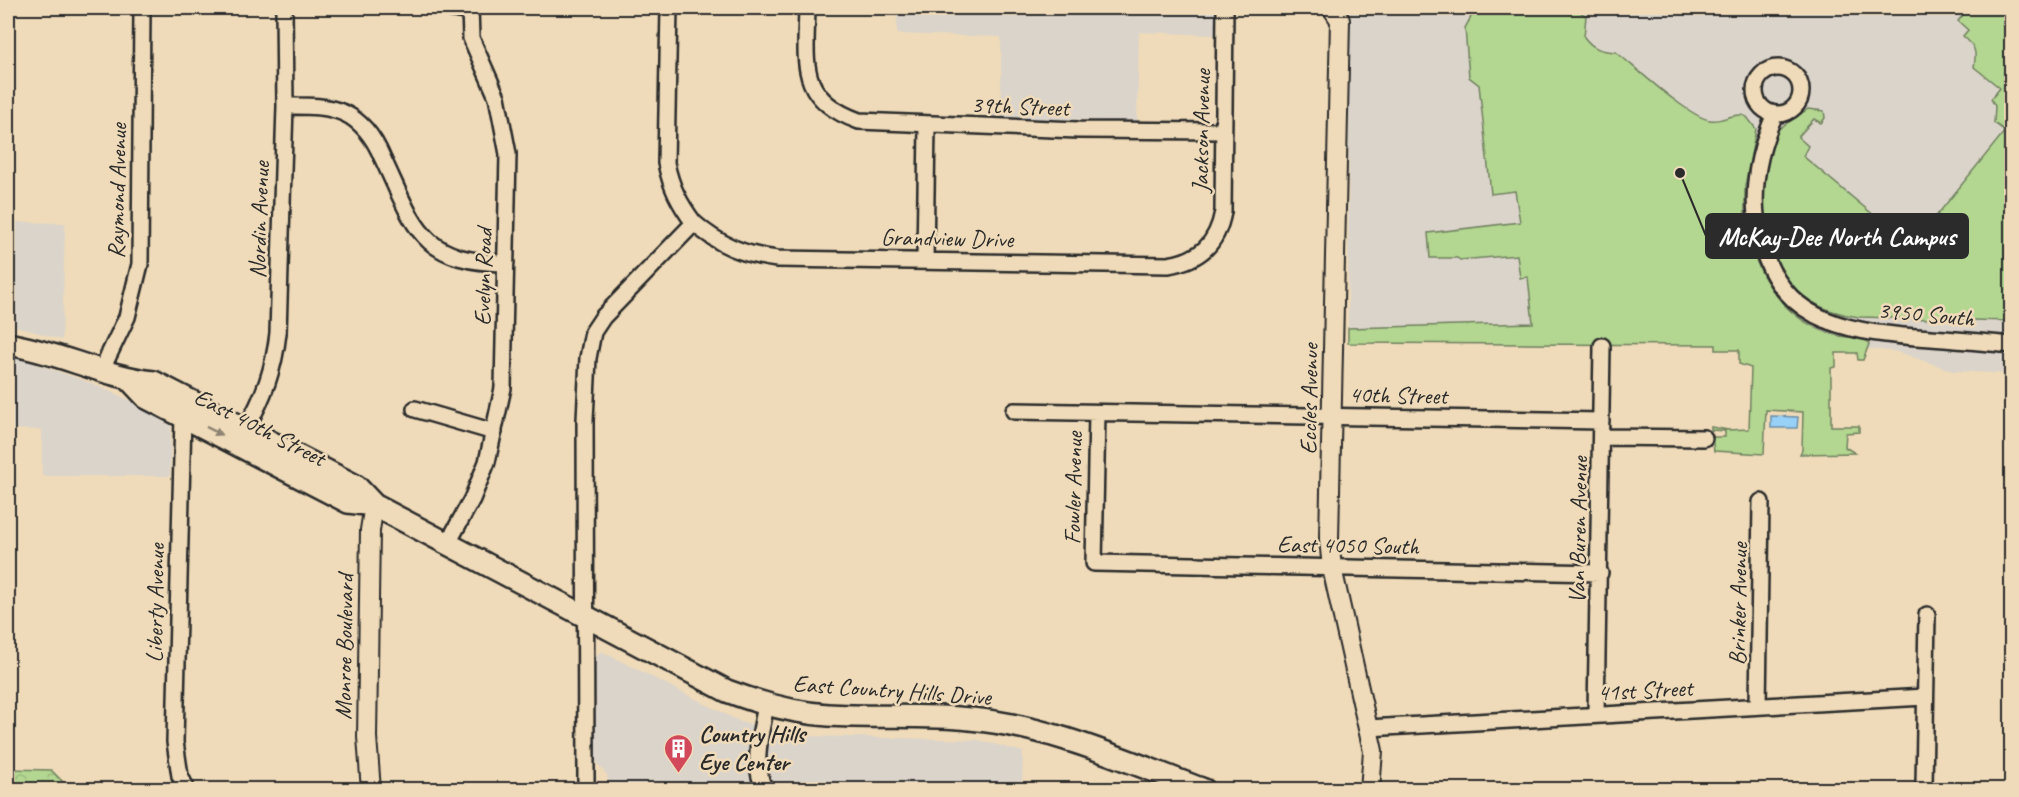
<svg xmlns="http://www.w3.org/2000/svg" width="2019" height="797" font-family="Caveat,sans-serif">
	<style>
		.built { fill: #dbd4ca }
		.green { fill: #b3d691; stroke: #6f805e; stroke-width: 1.5 }
		.forest { fill: url(#forest-crowns); stroke: #6f805e; stroke-width: 1.5 }
		.water { fill: #98d1f8; stroke: #6c8fa6; stroke-width: 1.5 }
		.lines { fill: none; stroke-linecap: round; stroke-linejoin: round }
		.minor-casing { stroke: #2b2b2b; stroke-width: 20 }
		.tertiary-casing { stroke: #2b2b2b; stroke-width: 22 }
		.secondary-casing { stroke: #2b2b2b; stroke-width: 26 }
		.minor { stroke: #efdbb9; stroke-width: 15 }
		.tertiary { stroke: #efdbb9; stroke-width: 18 }
		.secondary { stroke: #efdbb9; stroke-width: 21 }
		.oneway { fill: #8d8372 }
		.labels { text-anchor: middle; dominant-baseline: central; stroke-width: 5; stroke-linejoin: round; paint-order: stroke }
		.street-label { font-size: 24px; fill: #2b2b2b; stroke: #efdbb9 }
		.poi-label { font-size: 24px; font-weight: bold; fill: #2b2b2b; stroke: #efdbb9; text-anchor: start }
		.leader { fill: none; stroke: #2b2b2b; stroke-width: 2 }
		.callout-dot { fill: #2b2b2b; stroke: #efdbb9; stroke-width: 2 }
		.callout { fill: #2b2b2b; stroke: #2b2b2b; stroke-width: 2 }
		.callout-label { font-size: 26px; text-anchor: middle; font-weight: bold; fill: #fff }
	</style>
	<defs>
		<pattern id="forest-crowns" width="20" height="18" patternUnits="userSpaceOnUse" patternTransform="scale(1.5)"><rect width="20" height="18" fill="#b3d691"/><path d="M2 6a3 3 0 1 1 6 0M12 15a3 3 0 1 1 6 0" fill="none" stroke="#9ab87d"/></pattern>
	</defs>
	<rect width="100%" height="100%" fill="#efdbb9"/>
	<filter id="ink" filterUnits="userSpaceOnUse"><feTurbulence type="fractalNoise" baseFrequency=".0167" numOctaves="2"/><feDisplacementMap in="SourceGraphic" scale="12" xChannelSelector="R" yChannelSelector="G"/><feConvolveMatrix kernelMatrix="1 2 1 2 8 2 1 2 1" color-interpolation-filters="sRGB"/></filter>
	<g filter="url(#ink)">
		<!-- built -->
		<path class="built" d="M 897,8 L 1216,8 L 1215,35 L 1139,32 L 1137,121 L 992,118 L 992,106 L 1001,99 L 1001,37 L 897,34 Z
			M 1346,8 L 2011,8 L 2011,374 L 1953,371 L 1898,352 L 1869,349 L 1682,344 L 1348,343 L 1349,18 Z
			M 8,222 L 65,223 L 62,340 L 8,324 Z
			M 8,354 L 91,383 L 166,416 L 171,424 L 170,476 L 42,476 L 42,430 L 8,429 Z
			M 601,651 L 741,722 L 809,736 L 979,740 L 1023,752 L 1022,789 L 609,789 L 607,775 L 595,761 L 593,753 L 594,659 Z"/>
		<!-- green -->
		<path class="green" d="M 1498,8 L 1574,8 L 1586,16 L 1584,37 C 1593,49 1601,51 1616,52 C 1635,67 1690,118 1710,120 C 1722,122 1730,114 1742,115 L 1747,117 L 1756,129 L 1745,186 L 1745,215 L 1742,222 L 1743,235 L 1749,239 C 1761,285 1790,324 1839,336 C 1849,338 1863,336 1869,344 L 1863,360 L 1858,360 L 1857,353 L 1836,353 L 1836,367 L 1831,368 L 1831,426 L 1859,426 L 1859,432 L 1846,433 L 1845,447 L 1855,453 L 1800,454 L 1802,450 L 1803,412 L 1766,410 L 1764,454 L 1714,451 L 1712,437 L 1725,437 L 1725,431 L 1711,430 L 1711,427 L 1728,430 L 1749,429 L 1751,368 L 1739,364 L 1739,350 L 1716,350 L 1716,345 L 1348,343 L 1348,328 L 1533,323 L 1528,277 L 1520,278 L 1517,255 L 1460,260 L 1457,258 L 1430,258 L 1428,233 L 1520,222 L 1515,191 L 1491,194 L 1479,85 L 1469,77 L 1465,28 L 1475,10 Z
			M 1969,8 L 2011,8 L 2011,321 L 1859,317 C 1820,312 1795,297 1776,262 C 1772,255 1767,244 1770,236 L 1776,235 L 1774,222 L 1769,222 C 1754,208 1770,148 1777,130 L 1808,109 L 1824,111 L 1825,118 L 1821,123 L 1814,119 L 1798,137 L 1808,146 L 1803,156 L 1900,237 L 1910,227 L 1921,235 L 2005,131 L 1994,123 L 1995,106 L 1991,99 L 2000,88 L 1974,67 C 1977,51 1975,46 1963,36 L 1968,30 L 1958,21 Z"/>
		<!-- forest -->
		<path class="forest" d="M 8,769 L 51,770 L 70,789 L 8,789 Z"/>
		<!-- water -->
		<path class="water" d="M 1771,416 L 1798,417 L 1797,428 L 1771,428 Z"/>
		<g class="lines">
			<defs>
				<path id="minor" d="M 448,8 L 469,12
					M 807,8 C 806,63 797,99 859,121 L 1078,130 L 1223,131
					M1755 91a23 23 0 1 1 46 0a23 23 0 1 1-46 0Z
					M 285,106 C 305,106 325,105 344,113 C 363,122 374,138 382,157 C 415,226 419,262 506,263
					M 1775,114 C 1758,152 1750,194 1759,234 C 1777,319 1840,331 1916,337 C 1948,339 1980,342 2012,345
					M 694,223 C 719,245 744,255 777,259 L 1168,265 C 1200,260 1217,244 1223,212 L 1225,8
					M 925,260 L 927,126
					M 102,369 L 127,317 L 140,264 L 142,8
					M 415,409 L 494,432
					M 1014,411 L 1601,421
					M 1097,413 L 1094,563 L 1600,573
					M 183,416 L 175,742 L 180,776 L 187,790
					M 246,428 C 264,397 274,369 278,333 L 285,106 L 284,8
					M 1601,437 L 1704,438
					M 448,543 L 472,499 L 487,462 L 503,388 L 508,154 L 497,97 L 471,38 L 470,8
					M 1758,706 L 1761,502
					M 1596,715 L 1602,346
					M 1368,728 L 1925,697
					M 586,783 L 585,420 L 588,358 L 593,332 L 603,317 L 694,223 C 679,203 671,187 666,163 L 669,8
					M 1924,786 L 1927,615
					M 765,790 C 751,763 761,733 766,705"/>
				<path id="tertiary" d="M 1332,8 L 1340,20 L 1329,539 L 1332,568 L 1373,751 L 1370,790
					M 371,790 L 367,737 L 370,530 L 374,505"/>
				<path id="secondary" d="M 8,344 C 58,352 105,377 154,382 L 356,486 L 374,505 L 727,691 C 759,703 793,713 828,715 C 875,718 923,714 970,719 C 1051,726 1128,762 1204,790
					M 129,379 L 147,398 L 348,502 L 374,505"/>
			</defs>
			<!-- minor casing -->
			<use href="#minor" class="minor-casing"/>
			<!-- tertiary casing -->
			<use href="#tertiary" class="tertiary-casing"/>
			<!-- secondary casing -->
			<use href="#secondary" class="secondary-casing"/>
			<!-- minor -->
			<use href="#minor" class="minor"/>
			<!-- tertiary -->
			<use href="#tertiary" class="tertiary"/>
			<!-- secondary -->
			<use href="#secondary" class="secondary"/>
		</g>
		<!-- one-way arrows -->
		<defs><path id="oneway-solid" d="M-6-.8H1V-3.2L6.5 0L1 3.2V.8H-6Z" transform="scale(1.5)"/></defs>
		<use class="oneway" href="#oneway-solid" transform="translate(214 431) rotate(27)"/>
	</g>
	<!-- icons -->
	<defs>
		<symbol id="building-pin" viewBox="-11 -11 22 30"><path d="M0 17L-7.5 6A9.5 9.5 0 1 1 7.5 6Z" fill="#d1495b" stroke="#efdbb9"/><path d="M-4-6H4V6H1V3H-1V6H-4ZM-2.5-4.3h1.7v1.8h-1.7ZM.8-4.3h1.7v1.8H.8ZM-2.5-1h1.7V.8h-1.7ZM.8-1h1.7V.8H.8Z" fill="#fff"/></symbol>
	</defs>
	<g fill-rule="evenodd">
		<use href="#building-pin" x="662" y="732" width="33" height="45"/>
	</g>
	<g class="labels">
		<!-- street labels -->
		<g class="street-label">
			<text transform="translate(1020 106) rotate(2)">39th Street</text>
			<text transform="translate(1201 131) rotate(-89)">Jackson Avenue</text>
			<text transform="translate(117 191) rotate(-89)">Raymond Avenue</text>
			<text transform="translate(259 220) rotate(-88)">Nordin Avenue</text>
			<text transform="translate(947 238) rotate(1)">Grandview Drive</text>
			<text transform="translate(483 277) rotate(-89)">Evelyn Road</text>
			<text transform="translate(1926 314) rotate(5)">3950 South</text>
			<text transform="translate(1398 395) rotate(1)">40th Street</text>
			<text transform="translate(1309 399) rotate(-89)">Eccles Avenue</text>
			<text transform="translate(260 427) rotate(27)">East 40th Street</text>
			<text transform="translate(1073 488) rotate(-89)">Fowler Avenue</text>
			<text transform="translate(1578 530) rotate(-89)">Van Buren Avenue</text>
			<text transform="translate(1348 545) rotate(1)">East 4050 South</text>
			<text transform="translate(155 603) rotate(-89)">Liberty Avenue</text>
			<text transform="translate(1738 604) rotate(-89)">Brinker Avenue</text>
			<text transform="translate(344 647) rotate(-89)">Monroe Boulevard</text>
			<text transform="translate(892 690) rotate(4)">East Country Hills Drive</text>
			<text transform="translate(1645 690) rotate(-3)">41st Street</text>
		</g>
		<!-- poi labels -->
		<g class="poi-label">
			<text x="699" y="734">Country Hills<tspan x="699" dy="28">Eye Center</tspan></text>
		</g>
	</g>
	<!-- callouts -->
	<path class="leader" d="M1680 173L1706 236"/>
	<circle class="callout-dot" cx="1680" cy="173" r="6"/>
	<rect class="callout" x="1706" y="214" width="262" height="44" rx="6"/>
	<g class="callout-label">
		<text x="1837" y="245">McKay-Dee North Campus</text>
	</g>
	<!-- margin -->
	<rect width="2019" height="797" fill="none" stroke="#efdbb9" stroke-width="30"/>
	<rect x="15" y="15" width="1989" height="767" fill="none" stroke="#2b2b2b" stroke-width="2" filter="url(#ink)"/>
</svg>
